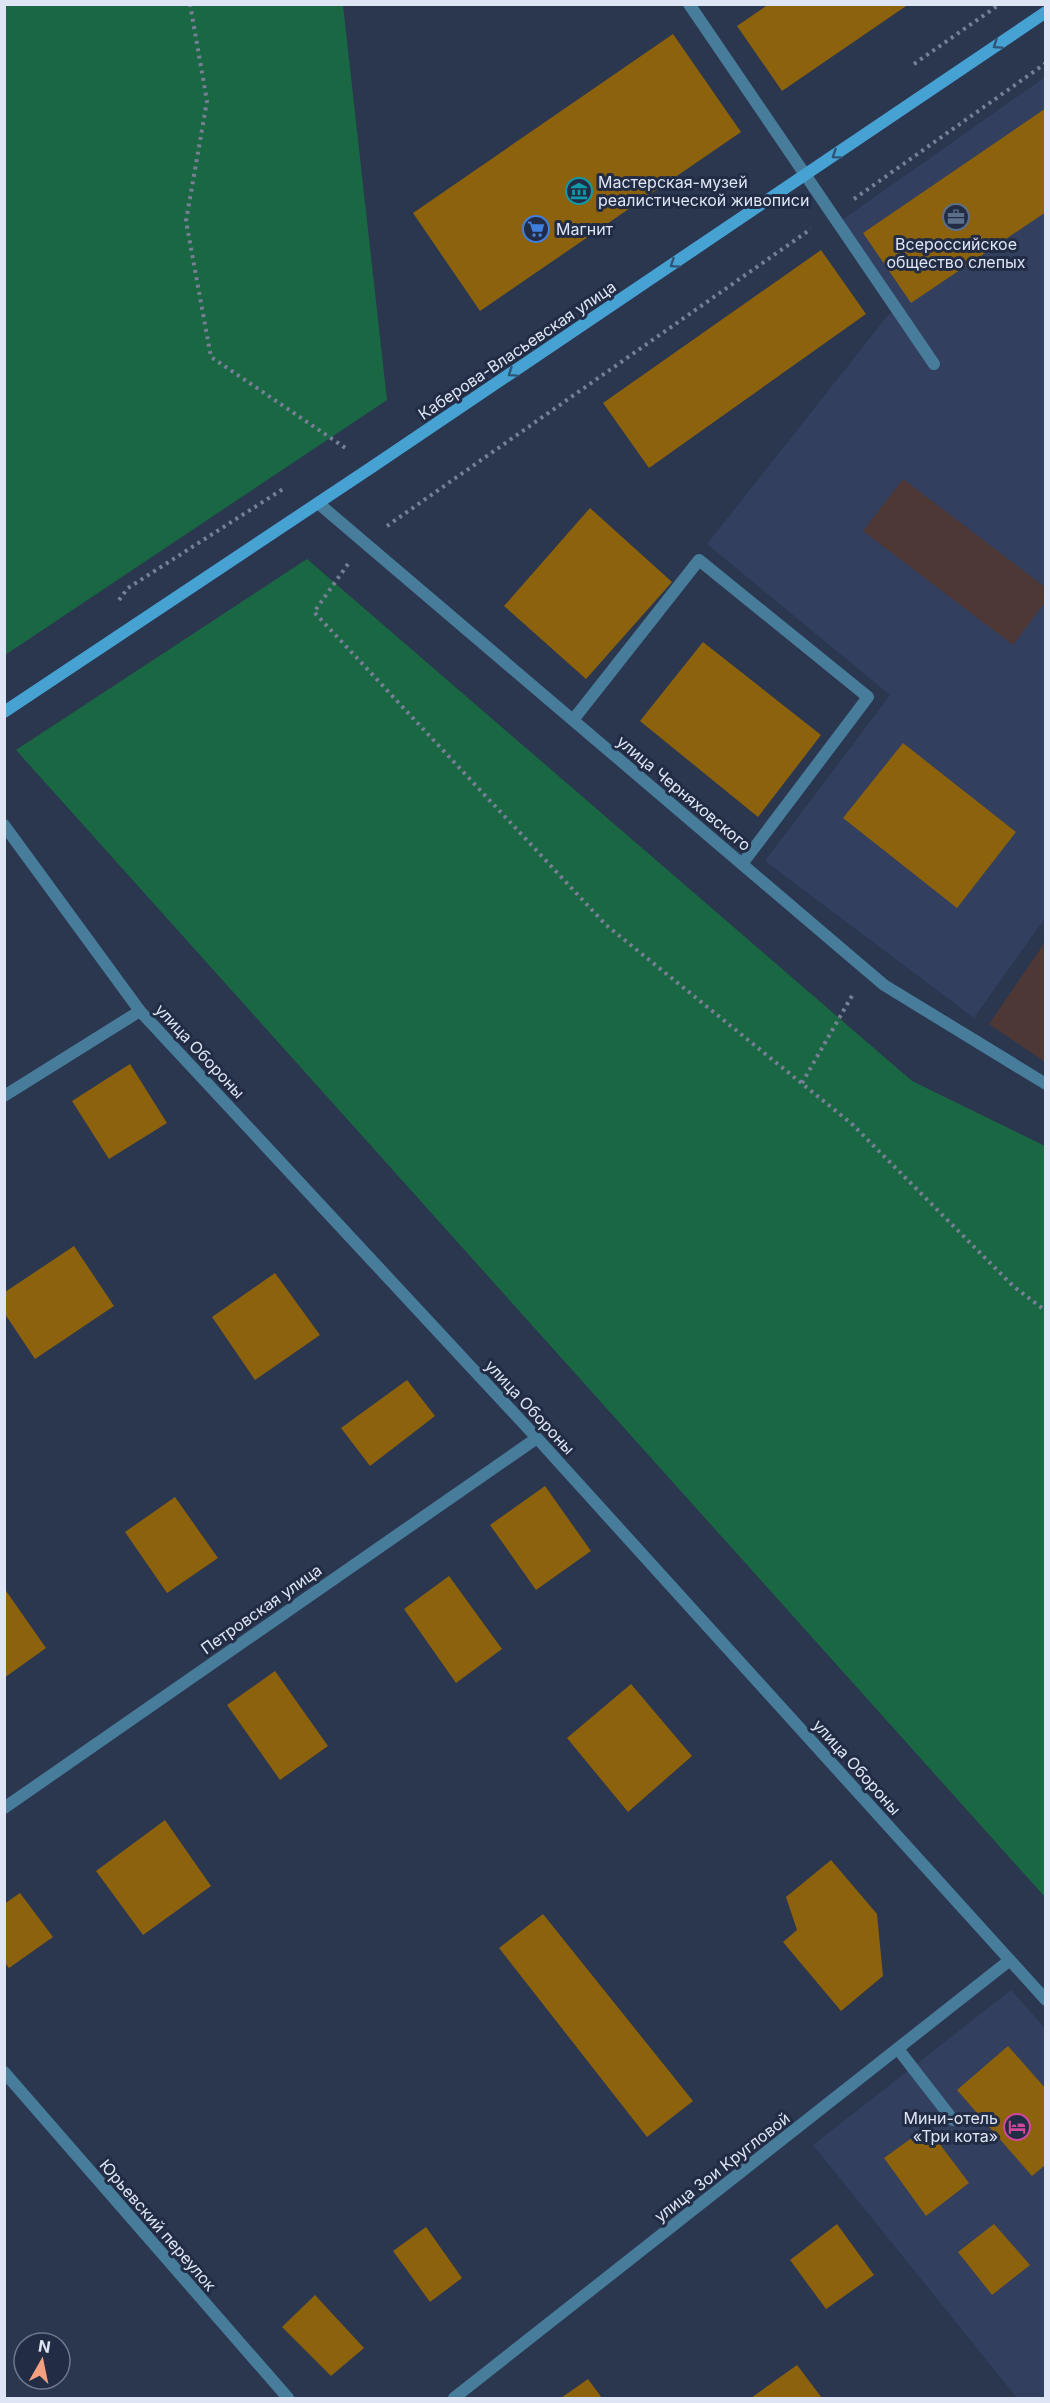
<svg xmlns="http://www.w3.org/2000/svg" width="1050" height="2403" font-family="Inter,sans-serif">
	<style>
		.built { fill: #323f5e }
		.industrial { fill: #4d3836 }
		.green { fill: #196843 }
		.building { fill: #8c620d }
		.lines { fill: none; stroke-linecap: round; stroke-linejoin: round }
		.path { stroke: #767f95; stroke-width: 4; stroke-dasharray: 3 4.5; stroke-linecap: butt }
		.lane { stroke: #477c9b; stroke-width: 12 }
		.street { stroke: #477c9b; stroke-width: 12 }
		.secondary { stroke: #47a2d4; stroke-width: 12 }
		.oneway { stroke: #2f5576 }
		.labels { text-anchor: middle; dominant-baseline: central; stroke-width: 6; stroke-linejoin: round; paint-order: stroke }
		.poi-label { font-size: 16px; fill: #dee5f5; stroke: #222c44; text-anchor: start }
		.street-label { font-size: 16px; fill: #dee5f5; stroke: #222c44 }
	</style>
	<rect width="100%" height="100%" fill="#2b364f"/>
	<!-- built -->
	<path class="built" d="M 1045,77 L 1045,918 L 974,1018 L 765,861 L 890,695 L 707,544 L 888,315 L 902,308 L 842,220 Z
		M 1011,1990 L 1045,2028 L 1045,2398 L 1017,2398 L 813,2145 Z"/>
	<!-- industrial -->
	<path class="industrial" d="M 903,479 L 1045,587 L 1045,602 L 1013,645 L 863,531 Z
		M 1045,942 L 1045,1062 L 989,1024 Z"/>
	<!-- green -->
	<path class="green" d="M 5,4 L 343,5 L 387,400 L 5,655 Z
		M 307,559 L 912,1081 L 1045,1146 L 1045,1897 L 16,750 Z"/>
	<!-- building -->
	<path class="building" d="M 769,4 L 909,4 L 782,91 L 737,26 Z
		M 673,34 L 741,132 L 480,311 L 413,213 Z
		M 1046,108 L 1046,212 L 911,303 L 863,233 Z
		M 821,250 L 866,314 L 649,468 L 603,403 Z
		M 590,508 L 672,582 L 586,679 L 504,606 Z
		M 703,642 L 821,735 L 758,817 L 640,721 Z
		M 903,743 L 1016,832 L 957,908 L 843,818 Z
		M 130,1064 L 167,1123 L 109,1159 L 72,1101 Z
		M 74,1246 L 114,1306 L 35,1359 L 5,1314 L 5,1292 Z
		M 275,1273 L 320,1335 L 255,1380 L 212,1317 Z
		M 407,1380 L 435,1416 L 370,1466 L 341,1428 Z
		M 545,1486 L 591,1551 L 536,1590 L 490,1525 Z
		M 175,1497 L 218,1558 L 167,1593 L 125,1532 Z
		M 449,1576 L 502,1649 L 456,1683 L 404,1609 Z
		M 4,1588 L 46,1648 L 4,1678 Z
		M 275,1671 L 328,1746 L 280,1780 L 227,1705 Z
		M 631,1684 L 692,1756 L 628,1812 L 567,1738 Z
		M 165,1820 L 211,1886 L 143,1935 L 96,1871 Z
		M 831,1860 L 877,1914 L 883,1976 L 841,2011 L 783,1942 L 797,1930 L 786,1897 Z
		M 20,1893 L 53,1937 L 9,1968 L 4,1962 L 4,1904 Z
		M 543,1914 L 693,2101 L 647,2137 L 499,1948 Z
		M 1008,2046 L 1046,2089 L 1046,2168 L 1044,2166 L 1032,2176 L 957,2090 Z
		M 927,2127 L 969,2183 L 926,2216 L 884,2158 Z
		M 837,2224 L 874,2275 L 826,2309 L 790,2260 Z
		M 994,2224 L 1030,2265 L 992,2295 L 958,2252 Z
		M 426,2227 L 462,2278 L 430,2302 L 393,2251 Z
		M 315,2295 L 364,2348 L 331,2376 L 282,2327 Z
		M 797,2365 L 822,2398 L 751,2398 Z
		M 588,2379 L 602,2398 L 561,2398 Z"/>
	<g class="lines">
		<!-- path -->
		<path class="path" d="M 190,4 L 207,101 L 186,221 L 211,357 L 347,449
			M 914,64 L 1000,4
			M 854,199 L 1046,63
			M 387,526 L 811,229
			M 348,564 L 314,612 L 606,925 L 852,1124 L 1013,1286 L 1046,1311
			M 119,600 L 128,588 L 283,489
			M 802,1083 L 853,994"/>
		<!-- lane -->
		<path class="lane" d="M 689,4 L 934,364
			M 573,720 L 699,560 L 868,697 L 742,864
			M 898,2049 L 953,2120"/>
		<!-- street -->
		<path class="street" d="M 318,503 L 884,985 L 1046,1084
			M 4,825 L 140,1011 L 537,1438 L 1046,2000
			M 4,1096 L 140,1011
			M 4,1808 L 537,1438
			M 4,2072 L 288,2398
			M 454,2398 L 1010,1960"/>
		<!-- secondary -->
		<path class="secondary" d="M 4,712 L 372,467 L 1046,12"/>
	</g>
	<!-- one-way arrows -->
	<defs><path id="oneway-chevron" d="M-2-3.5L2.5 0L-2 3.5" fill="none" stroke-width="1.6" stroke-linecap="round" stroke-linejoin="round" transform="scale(1.5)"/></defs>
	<g class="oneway">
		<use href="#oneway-chevron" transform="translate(997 45) rotate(146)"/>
		<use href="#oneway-chevron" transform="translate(836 155) rotate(146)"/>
		<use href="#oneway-chevron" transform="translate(674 264) rotate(146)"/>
		<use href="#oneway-chevron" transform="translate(512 373) rotate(146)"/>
	</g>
	<!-- icons -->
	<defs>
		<symbol id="museum-ring" viewBox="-11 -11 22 22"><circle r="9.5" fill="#222c44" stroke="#0f9aa8" stroke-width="1.5"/><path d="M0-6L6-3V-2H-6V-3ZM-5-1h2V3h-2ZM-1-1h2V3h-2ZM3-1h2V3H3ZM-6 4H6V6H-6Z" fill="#0f9aa8"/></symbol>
		<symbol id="office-ring" viewBox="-11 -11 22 22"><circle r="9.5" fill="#222c44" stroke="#5c6f8a" stroke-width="1.5"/><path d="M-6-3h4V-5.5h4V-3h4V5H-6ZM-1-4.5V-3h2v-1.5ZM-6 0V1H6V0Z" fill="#5c6f8a"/></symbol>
		<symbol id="supermarket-ring" viewBox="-11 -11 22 22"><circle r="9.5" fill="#222c44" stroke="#3f7fe0" stroke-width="1.5"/><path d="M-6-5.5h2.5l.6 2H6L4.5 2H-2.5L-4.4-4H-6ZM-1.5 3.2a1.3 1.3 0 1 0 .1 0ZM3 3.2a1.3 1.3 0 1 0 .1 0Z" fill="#3f7fe0"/></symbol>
		<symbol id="hotel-ring" viewBox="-11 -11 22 22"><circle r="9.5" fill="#222c44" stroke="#d1479c" stroke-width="1.5"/><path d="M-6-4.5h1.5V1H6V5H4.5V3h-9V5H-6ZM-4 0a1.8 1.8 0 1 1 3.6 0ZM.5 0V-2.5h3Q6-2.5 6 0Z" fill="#d1479c"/></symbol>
	</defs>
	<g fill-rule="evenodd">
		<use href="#museum-ring" x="564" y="176" width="30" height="30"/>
		<use href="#office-ring" x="941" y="202" width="30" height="30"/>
		<use href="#supermarket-ring" x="521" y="214" width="30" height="30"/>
		<use href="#hotel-ring" x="1002" y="2112" width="30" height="30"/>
	</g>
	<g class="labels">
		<!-- poi labels -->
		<g class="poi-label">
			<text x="598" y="182">Мастерская-музей<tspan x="598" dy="18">реалистической живописи</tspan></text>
			<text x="556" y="229">Магнит</text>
			<text x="956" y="244" text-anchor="middle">Всероссийское<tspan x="956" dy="18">общество слепых</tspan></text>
			<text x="998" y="2118" text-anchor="end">Мини-отель<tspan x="998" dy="18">«Три кота»</tspan></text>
		</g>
		<!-- street labels -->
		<g class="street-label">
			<text transform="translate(517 350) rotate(-34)">Каберова-Власьевская улица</text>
			<text transform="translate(684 793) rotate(40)">улица Черняховского</text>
			<text transform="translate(200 1051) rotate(47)">улица Обороны</text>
			<text transform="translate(530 1407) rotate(47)">улица Обороны</text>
			<text transform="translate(261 1609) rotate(-35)">Петровская улица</text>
			<text transform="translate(857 1767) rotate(48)">улица Обороны</text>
			<text transform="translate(722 2167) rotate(-38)">улица Зои Кругловой</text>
			<text transform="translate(158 2225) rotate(49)">Юрьевский переулок</text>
		</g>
	</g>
	<!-- border -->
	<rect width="1050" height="2403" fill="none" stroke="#dee5f5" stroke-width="12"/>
	<!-- north arrow -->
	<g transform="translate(42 2361) rotate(9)"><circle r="28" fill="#222c44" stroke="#6d768b" stroke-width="1.5"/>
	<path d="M0-4.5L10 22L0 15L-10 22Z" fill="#f2a07f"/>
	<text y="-9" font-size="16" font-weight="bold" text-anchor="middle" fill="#dee5f5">N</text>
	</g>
</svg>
